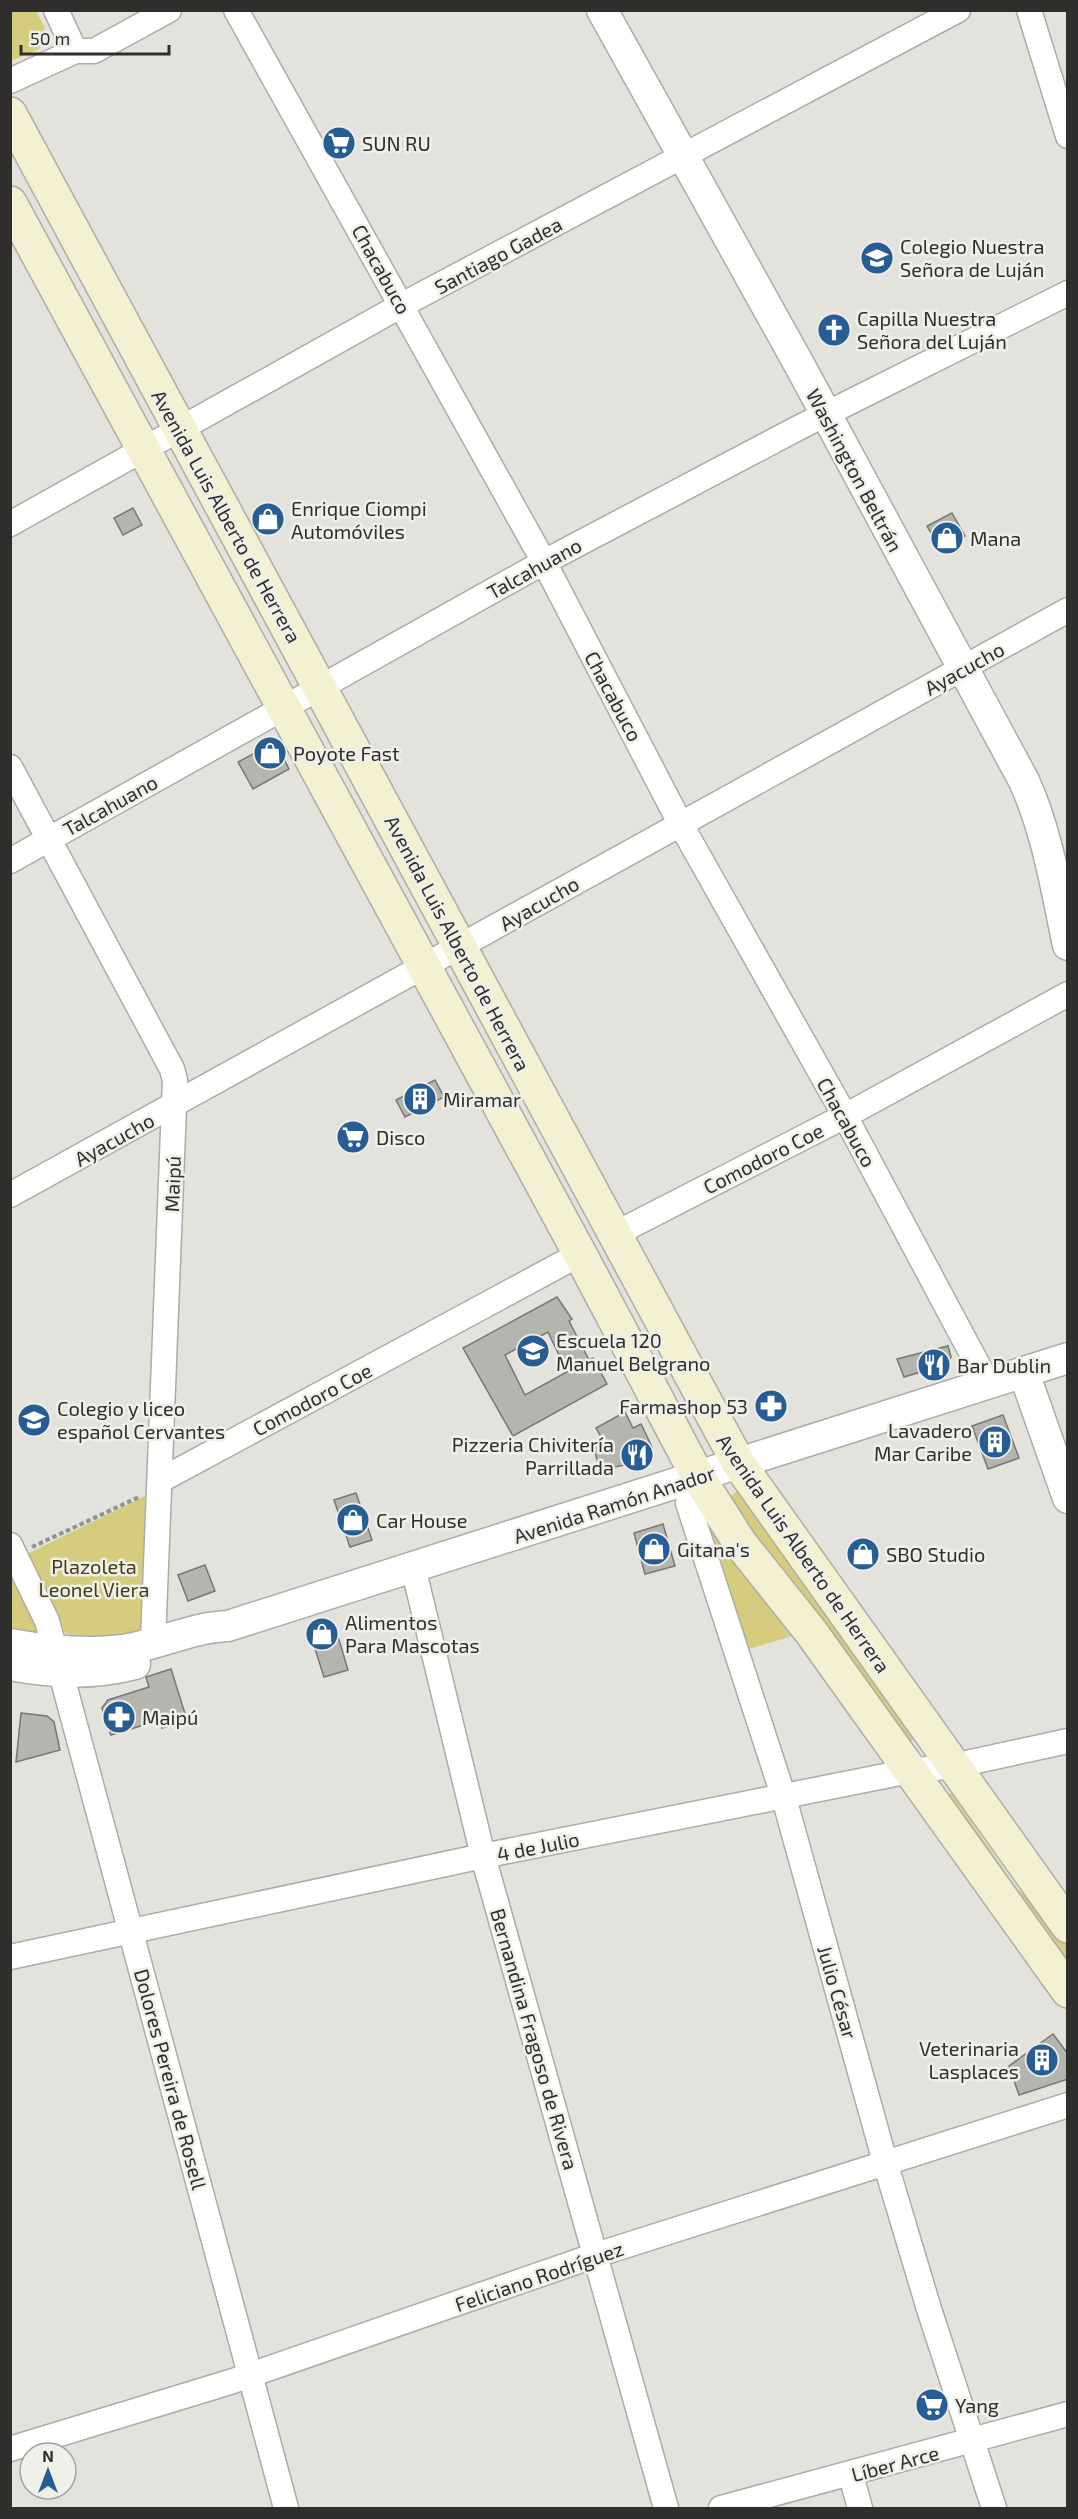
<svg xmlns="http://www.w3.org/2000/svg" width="1078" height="2519" font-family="'Exo 2',sans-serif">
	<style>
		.green { fill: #d5cc7d }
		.building { fill: #b5b5af; stroke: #777671; stroke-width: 1.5; fill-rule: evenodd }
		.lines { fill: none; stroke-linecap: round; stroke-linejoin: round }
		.minor-casing { stroke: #acaca6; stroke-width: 27 }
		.tertiary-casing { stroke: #acaca6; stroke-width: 33 }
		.secondary-casing { stroke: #acaca6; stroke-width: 36 }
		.path { stroke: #92918d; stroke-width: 4; stroke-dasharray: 4.5 3; stroke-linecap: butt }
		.minor { stroke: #fff; stroke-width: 24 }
		.tertiary { stroke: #fff; stroke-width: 30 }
		.secondary { stroke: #f4f1d2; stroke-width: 33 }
		.labels { text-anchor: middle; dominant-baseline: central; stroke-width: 5; stroke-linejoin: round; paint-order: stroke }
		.poi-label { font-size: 20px; fill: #2f2e2c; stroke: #f0f0ea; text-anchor: start }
		.street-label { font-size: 20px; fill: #2f2e2c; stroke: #f0f0ea }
		.park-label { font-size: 20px; fill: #433d14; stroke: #f0f0ea }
	</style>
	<rect width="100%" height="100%" fill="#e3e2dd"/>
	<!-- green -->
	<path class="green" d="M 11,10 L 36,11 L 45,28 L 39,49 L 11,61 Z
		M 740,1489 L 919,1733 L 911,1741 L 809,1603 L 780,1578 L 722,1502 Z
		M 145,1496 L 143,1629 C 123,1641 88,1636 66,1634 L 27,1554 Z
		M 701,1510 L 796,1635 L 745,1650 L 718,1548 L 708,1532 Z
		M 10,1578 L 14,1581 L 41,1634 L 11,1633 Z
		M 951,1793 L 1018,1890 L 1046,1913 L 1067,1942 L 1067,1975 L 941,1797 Z"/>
	<!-- building -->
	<path class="building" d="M 133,508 L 142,525 L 123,535 L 114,518 Z
		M 952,513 L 965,536 L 940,549 L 927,526 Z
		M 275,742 L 289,769 L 253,789 L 238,762 Z
		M 435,1080 L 444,1097 L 405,1117 L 396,1100 Z
		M 557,1297 L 572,1319 L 569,1321 L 589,1360 L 593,1358 L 607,1384 L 513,1436 L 463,1348 ZM 548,1332 L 567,1372 L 525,1395 L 505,1355 Z
		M 948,1346 L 951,1357 L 947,1364 L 904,1377 L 897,1359 Z
		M 625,1412 L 633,1428 L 641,1424 L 652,1447 L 640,1462 L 600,1470 L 593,1446 L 604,1442 L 596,1428 Z
		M 1003,1415 L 1019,1458 L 988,1469 L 972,1426 Z
		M 356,1493 L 372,1540 L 350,1547 L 334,1500 Z
		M 663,1524 L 675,1566 L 645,1574 L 634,1533 Z
		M 205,1565 L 215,1591 L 188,1601 L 178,1575 Z
		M 334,1623 L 348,1670 L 324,1677 L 309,1630 Z
		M 171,1669 L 187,1720 L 162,1728 L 160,1720 L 111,1735 L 102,1708 L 108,1700 L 149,1687 L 146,1677 Z
		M 21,1713 L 47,1716 L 54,1722 L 60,1750 L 16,1762 Z
		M 1053,2034 L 1068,2054 L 1068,2079 L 1019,2095 L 1009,2066 Z"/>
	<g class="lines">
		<defs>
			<path id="minor" d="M 56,10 L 75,51
				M 236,10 L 544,562 L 680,823 L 845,1116 L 988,1384
				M 1029,10 L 1068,136
				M 10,81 L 75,51 L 94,51 L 169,10
				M 10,524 L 402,305 L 958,10
				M 10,767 L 172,1069 L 175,1080 L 153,1642
				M 10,861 L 544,562 L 802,426 L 1068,293
				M 10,1195 L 1068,610
				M 615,1234 L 845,1116 L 1068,994
				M 698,1477 L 688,1503 L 784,1798 L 885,2162 L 929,2309 L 994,2508
				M 161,1480 L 580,1254
				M 10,1545 L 47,1621 L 286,2508
				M 413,1567 L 483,1856 L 666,2508
				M 10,1957 L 483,1856 L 910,1771 L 953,1766 L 1068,1741
				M 10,2449 L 230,2382 L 596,2255 L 1068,2105
				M 851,2475 L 860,2508
				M 721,2508 L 1068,2414"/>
			<path id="tertiary" d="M 602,10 L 800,366 L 1024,781 C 1048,834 1056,889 1068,945
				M 1024,1373 L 1068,1498
				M 10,1644 C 49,1651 95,1656 134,1648 C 166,1641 196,1627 228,1626 L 1068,1358
				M 10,1665 C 53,1673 93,1675 135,1664"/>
			<path id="secondary" d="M 10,114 L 739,1464 L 1068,1926
				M 10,203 L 580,1254 L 698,1477 L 740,1543 L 811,1632 L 1068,1991"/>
		</defs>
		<!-- minor casing -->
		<use href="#minor" class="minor-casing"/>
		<!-- tertiary casing -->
		<use href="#tertiary" class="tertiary-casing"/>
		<!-- secondary casing -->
		<use href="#secondary" class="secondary-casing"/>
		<!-- path -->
		<path class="path" d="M 32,1547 L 139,1497"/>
		<!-- minor -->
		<use href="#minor" class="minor"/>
		<!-- tertiary -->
		<use href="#tertiary" class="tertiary"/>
		<!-- secondary -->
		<use href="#secondary" class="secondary"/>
	</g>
	<!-- icons -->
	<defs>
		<symbol id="supermarket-disc" viewBox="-11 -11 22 22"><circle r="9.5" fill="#275d95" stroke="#f0f0ea"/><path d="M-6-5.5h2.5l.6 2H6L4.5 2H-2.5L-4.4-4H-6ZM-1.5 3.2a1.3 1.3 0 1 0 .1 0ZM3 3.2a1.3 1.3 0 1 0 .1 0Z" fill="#fff"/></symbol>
		<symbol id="school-disc" viewBox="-11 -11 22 22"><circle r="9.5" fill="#275d95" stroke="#f0f0ea"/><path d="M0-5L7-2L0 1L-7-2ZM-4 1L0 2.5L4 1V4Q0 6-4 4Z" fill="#fff"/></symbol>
		<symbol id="church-disc" viewBox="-11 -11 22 22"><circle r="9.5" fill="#275d95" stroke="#f0f0ea"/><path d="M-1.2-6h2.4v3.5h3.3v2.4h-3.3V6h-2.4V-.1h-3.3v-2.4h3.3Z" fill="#fff"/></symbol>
		<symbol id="shop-disc" viewBox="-11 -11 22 22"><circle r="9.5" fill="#275d95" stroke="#f0f0ea"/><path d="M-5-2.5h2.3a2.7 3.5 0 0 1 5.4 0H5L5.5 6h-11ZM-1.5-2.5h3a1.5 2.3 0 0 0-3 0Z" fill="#fff"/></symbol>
		<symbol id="building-disc" viewBox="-11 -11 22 22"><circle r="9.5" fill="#275d95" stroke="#f0f0ea"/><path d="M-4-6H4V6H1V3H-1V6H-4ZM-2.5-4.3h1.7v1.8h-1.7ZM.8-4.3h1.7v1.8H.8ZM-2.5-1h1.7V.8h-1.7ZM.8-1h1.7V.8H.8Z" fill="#fff"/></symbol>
		<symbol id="restaurant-disc" viewBox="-11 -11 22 22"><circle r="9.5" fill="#275d95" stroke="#f0f0ea"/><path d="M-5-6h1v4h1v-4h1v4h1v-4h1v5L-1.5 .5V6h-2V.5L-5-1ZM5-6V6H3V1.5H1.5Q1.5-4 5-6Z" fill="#fff"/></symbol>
		<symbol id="pharmacy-disc" viewBox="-11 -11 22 22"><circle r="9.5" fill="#275d95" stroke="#f0f0ea"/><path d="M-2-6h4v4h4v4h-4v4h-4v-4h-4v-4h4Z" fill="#fff"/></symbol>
	</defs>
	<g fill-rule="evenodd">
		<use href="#supermarket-disc" x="320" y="124" width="38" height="38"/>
		<use href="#school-disc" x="858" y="239" width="38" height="38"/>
		<use href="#church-disc" x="815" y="311" width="38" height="38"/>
		<use href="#shop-disc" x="249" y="500" width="38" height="38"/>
		<use href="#shop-disc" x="928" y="519" width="38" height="38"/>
		<use href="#shop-disc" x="251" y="734" width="38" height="38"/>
		<use href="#building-disc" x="401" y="1080" width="38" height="38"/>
		<use href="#supermarket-disc" x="334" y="1118" width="38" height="38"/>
		<use href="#school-disc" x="514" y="1332" width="38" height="38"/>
		<use href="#restaurant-disc" x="915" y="1346" width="38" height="38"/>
		<use href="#pharmacy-disc" x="752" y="1387" width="38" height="38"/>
		<use href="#school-disc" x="15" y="1401" width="38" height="38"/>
		<use href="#building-disc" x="976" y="1423" width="38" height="38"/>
		<use href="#restaurant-disc" x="618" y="1436" width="38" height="38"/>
		<use href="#shop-disc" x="334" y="1501" width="38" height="38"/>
		<use href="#shop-disc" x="635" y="1530" width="38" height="38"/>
		<use href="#shop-disc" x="844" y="1535" width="38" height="38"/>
		<use href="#shop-disc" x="303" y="1615" width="38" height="38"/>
		<use href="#pharmacy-disc" x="100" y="1698" width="38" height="38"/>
		<use href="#building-disc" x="1023" y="2041" width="38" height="38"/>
		<use href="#supermarket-disc" x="913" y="2386" width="38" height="38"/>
	</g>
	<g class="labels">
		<!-- poi labels -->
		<g class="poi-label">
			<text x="362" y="143">SUN RU</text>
			<text x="900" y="246">Colegio Nuestra<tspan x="900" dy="23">Señora de Luján</tspan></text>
			<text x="857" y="318">Capilla Nuestra<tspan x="857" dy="23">Señora del Luján</tspan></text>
			<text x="291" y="508">Enrique Ciompi<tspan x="291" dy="23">Automóviles</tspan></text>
			<text x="970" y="538">Mana</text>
			<text x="293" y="753">Poyote Fast</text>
			<text x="443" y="1099">Miramar</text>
			<text x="376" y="1137">Disco</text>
			<text x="556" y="1340">Escuela 120<tspan x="556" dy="23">Manuel Belgrano</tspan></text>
			<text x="957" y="1365">Bar Dublin</text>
			<text x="748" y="1406" text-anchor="end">Farmashop 53</text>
			<text x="57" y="1408">Colegio y liceo<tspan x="57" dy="23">español Cervantes</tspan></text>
			<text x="972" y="1430" text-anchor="end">Lavadero<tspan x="972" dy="23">Mar Caribe</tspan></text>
			<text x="614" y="1444" text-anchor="end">Pizzeria Chivitería<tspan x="614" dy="23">Parrillada</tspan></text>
			<text x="376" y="1520">Car House</text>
			<text x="677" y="1549">Gitana's</text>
			<text x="886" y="1554">SBO Studio</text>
			<text x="345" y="1622">Alimentos<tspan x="345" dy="23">Para Mascotas</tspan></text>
			<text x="142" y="1717">Maipú</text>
			<text x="1019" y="2048" text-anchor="end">Veterinaria<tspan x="1019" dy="23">Lasplaces</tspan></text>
			<text x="955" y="2405">Yang</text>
		</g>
		<!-- street labels -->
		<g class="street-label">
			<text transform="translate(498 255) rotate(-28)">Santiago Gadea</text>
			<text transform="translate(382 269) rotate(61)">Chacabuco</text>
			<text transform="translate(855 470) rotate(62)">Washington Beltrán</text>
			<text transform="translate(227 516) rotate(61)">Avenida Luis Alberto de Herrera</text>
			<text transform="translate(534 568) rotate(-29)">Talcahuano</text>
			<text transform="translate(964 668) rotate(-29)">Ayacucho</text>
			<text transform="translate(614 696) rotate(62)">Chacabuco</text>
			<text transform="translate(110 805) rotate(-29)">Talcahuano</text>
			<text transform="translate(539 903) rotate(-30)">Ayacucho</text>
			<text transform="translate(458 943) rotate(62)">Avenida Luis Alberto de Herrera</text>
			<text transform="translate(847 1122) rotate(61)">Chacabuco</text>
			<text transform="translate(114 1139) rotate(-29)">Ayacucho</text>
			<text transform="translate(763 1158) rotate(-27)">Comodoro Coe</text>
			<text transform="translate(172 1184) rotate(-88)">Maipú</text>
			<text transform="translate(312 1399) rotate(-28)">Comodoro Coe</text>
			<text transform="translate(614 1504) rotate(-18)">Avenida Ramón Anador</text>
			<text transform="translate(804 1553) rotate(55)">Avenida Luis Alberto de Herrera</text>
			<text transform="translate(538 1846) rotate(-11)">4 de Julio</text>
			<text transform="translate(838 1992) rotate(74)">Julio César</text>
			<text transform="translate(535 2039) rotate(74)">Bernandina Fragoso de Rivera</text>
			<text transform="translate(171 2079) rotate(75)">Dolores Pereira de Rosell</text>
			<text transform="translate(539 2276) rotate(-19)">Feliciano Rodríguez</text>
			<text transform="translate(895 2463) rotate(-15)">Líber Arce</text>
		</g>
		<!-- park labels -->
		<g class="park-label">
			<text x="94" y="1566">Plazoleta<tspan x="94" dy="23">Leonel Viera</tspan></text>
		</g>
	</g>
	<!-- border -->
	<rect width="1078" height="2519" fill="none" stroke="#2f2e2c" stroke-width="24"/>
	<!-- north arrow -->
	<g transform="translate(48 2471)"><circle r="28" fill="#f0f0ea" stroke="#a3a29e" stroke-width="1.5"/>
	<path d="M0-4.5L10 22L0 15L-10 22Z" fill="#275d95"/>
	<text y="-9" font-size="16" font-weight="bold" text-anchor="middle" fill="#2f2e2c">N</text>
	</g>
	<!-- scale -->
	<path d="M21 45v9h148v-9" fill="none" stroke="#2f2e2c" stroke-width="3"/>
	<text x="30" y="45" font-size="18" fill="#2f2e2c" stroke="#f0f0ea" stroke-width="4.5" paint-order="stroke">50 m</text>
</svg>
